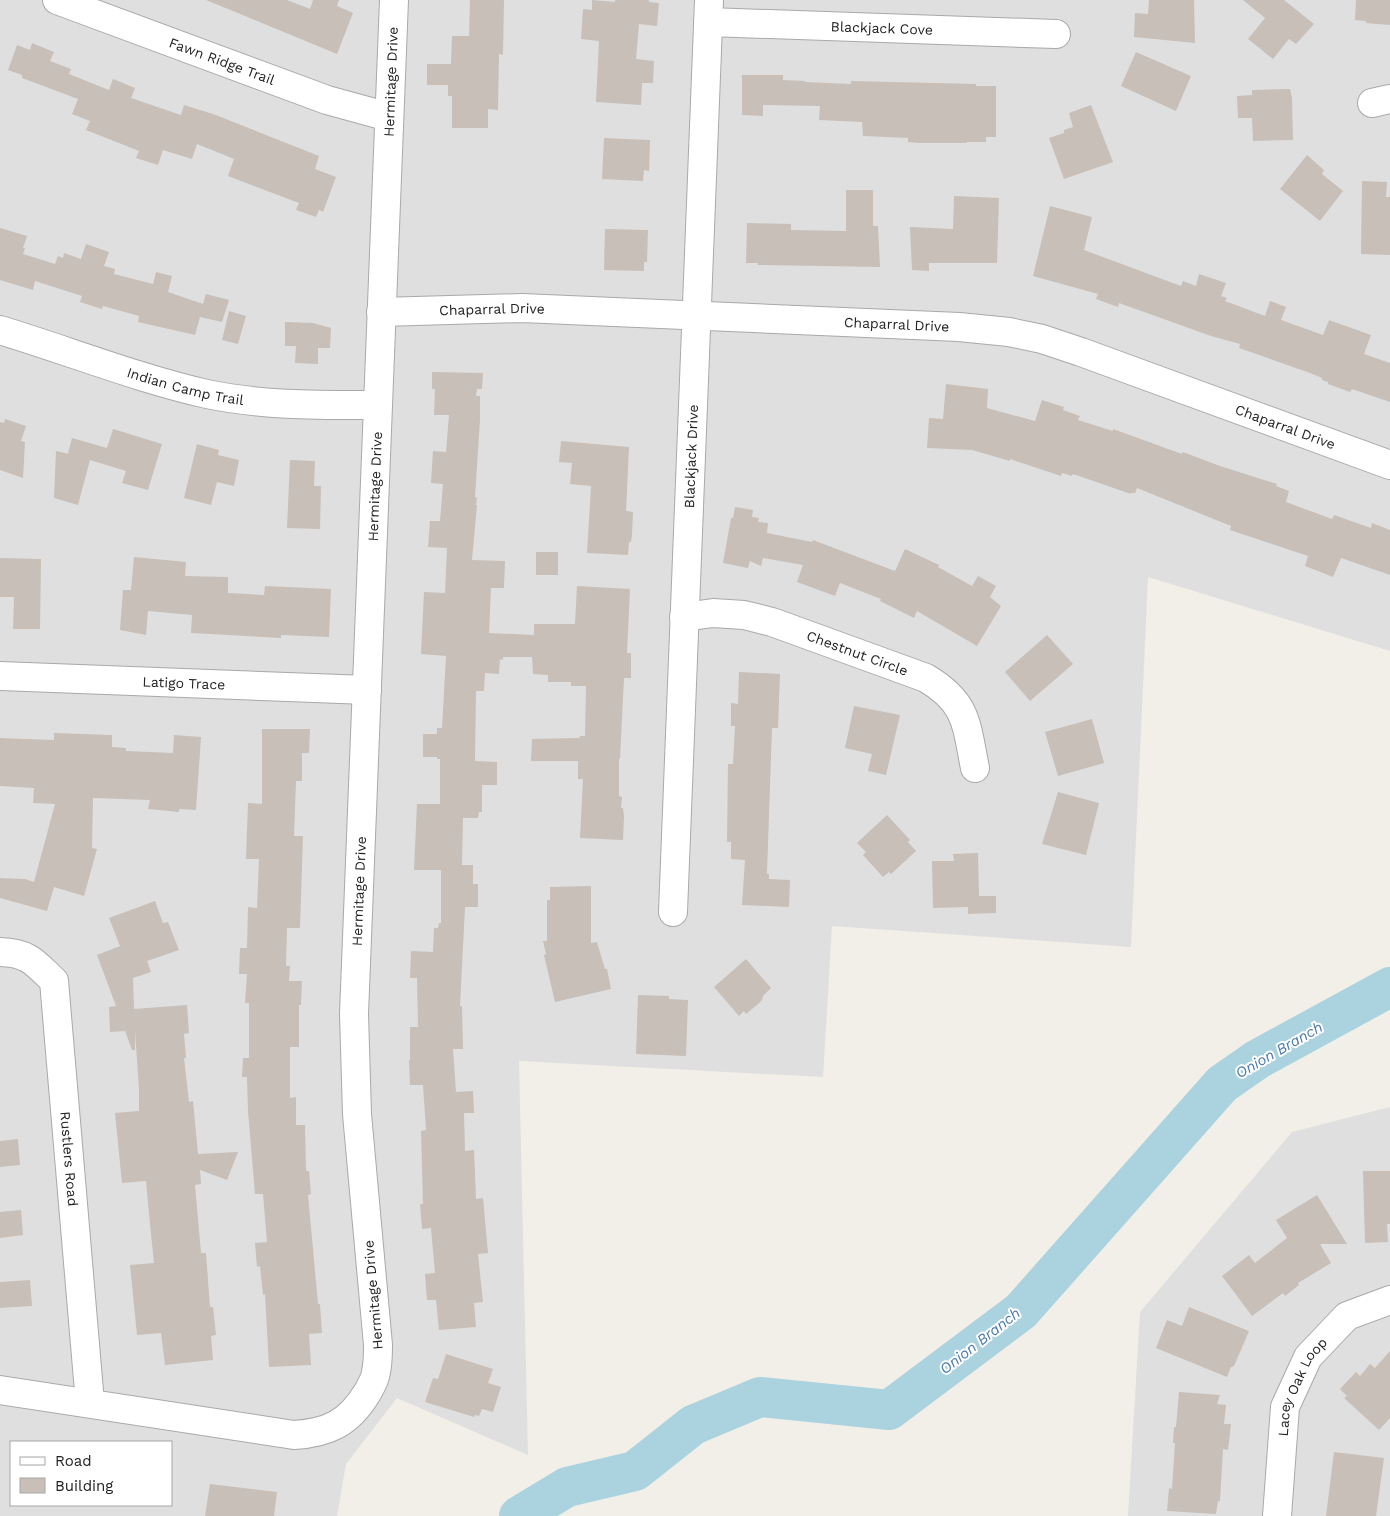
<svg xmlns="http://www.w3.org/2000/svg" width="1390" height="1516" font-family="'Work Sans',sans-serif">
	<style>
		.residential { fill: #e0dfdf; fill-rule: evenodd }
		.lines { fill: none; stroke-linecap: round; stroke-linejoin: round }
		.river { stroke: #aad3df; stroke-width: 40 }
		.building { fill: #c7bfb8 }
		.minor-casing { stroke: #a9a9a9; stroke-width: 30 }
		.minor { stroke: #fff; stroke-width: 28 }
		.labels { text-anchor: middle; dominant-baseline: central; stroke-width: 4; stroke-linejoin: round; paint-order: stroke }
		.street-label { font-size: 14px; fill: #222; stroke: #fff }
		.water-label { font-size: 15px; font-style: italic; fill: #4a7aab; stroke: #fff }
	</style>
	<rect width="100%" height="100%" fill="#f2efe9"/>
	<!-- residential -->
	<path class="residential" d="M 0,0 L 1390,0 L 1390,651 L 1148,577 L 1131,947 L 832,926 L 823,1077 L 519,1061 L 528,1455 L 397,1398 L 346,1464 L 337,1516 L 0,1516 ZM 11,1442 L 171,1442 L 171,1505 L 11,1505 Z
		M 1390,1107 L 1390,1516 L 1128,1516 L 1140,1312 L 1292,1132 Z"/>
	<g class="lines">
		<!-- river -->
		<path class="river" d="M 519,1516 L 567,1487 L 635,1471 L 693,1425 L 760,1397 L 889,1410 L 1021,1311 L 1222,1084 L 1258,1059 L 1390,987"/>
	</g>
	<!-- building -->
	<path class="building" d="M 206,0 L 287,0 L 310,9 L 313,0 L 339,0 L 337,6 L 353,13 L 337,54 Z
		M 470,0 L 504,0 L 503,55 L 499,54 L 498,110 L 488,109 L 488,128 L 452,128 L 452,96 L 448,96 L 448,85 L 427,85 L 427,64 L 451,64 L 452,36 L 469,36 Z
		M 592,0 L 615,2 L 615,0 L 649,0 L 649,2 L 659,3 L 657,26 L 639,24 L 636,59 L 654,61 L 653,83 L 642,83 L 641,105 L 596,102 L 599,41 L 581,39 L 583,9 L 592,10 Z
		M 1149,0 L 1194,0 L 1195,43 L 1134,37 L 1135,13 L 1148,14 Z
		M 1243,0 L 1284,0 L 1314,24 L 1296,44 L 1289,39 L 1273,59 L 1248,39 L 1265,18 Z
		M 1356,0 L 1390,0 L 1390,25 L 1366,23 L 1366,21 L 1355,20 Z
		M 32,43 L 54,52 L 50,61 L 71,69 L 69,74 L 109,90 L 113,79 L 135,88 L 131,98 L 181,115 L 184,105 L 216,115 L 319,156 L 315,169 L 336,177 L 323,212 L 319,210 L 316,217 L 296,210 L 299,203 L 228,176 L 234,159 L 197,144 L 192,159 L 163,150 L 158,165 L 136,158 L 139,151 L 86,130 L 90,121 L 72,114 L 78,99 L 22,78 L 22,75 L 8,70 L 17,45 L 30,50 Z
		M 1136,52 L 1191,76 L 1176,111 L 1121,86 Z
		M 742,75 L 783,75 L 783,80 L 805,81 L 805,82 L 851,84 L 851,81 L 976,84 L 976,86 L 996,86 L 996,137 L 986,137 L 986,142 L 967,142 L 966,143 L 918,143 L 908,142 L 908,138 L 863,136 L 862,122 L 819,120 L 820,106 L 763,105 L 763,116 L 742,115 Z
		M 1290,89 L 1292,98 L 1293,140 L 1253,141 L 1252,118 L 1238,118 L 1237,96 L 1252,95 L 1252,90 Z
		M 1091,105 L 1113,162 L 1064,179 L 1049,138 L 1064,133 L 1064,130 L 1073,127 L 1069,113 Z
		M 604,138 L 650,140 L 649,171 L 644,170 L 643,181 L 602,179 Z
		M 1307,155 L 1324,170 L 1322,174 L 1343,191 L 1320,221 L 1280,189 Z
		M 1362,181 L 1387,182 L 1386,197 L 1390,197 L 1390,255 L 1361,254 Z
		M 846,190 L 873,190 L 873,226 L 878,226 L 880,267 L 758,265 L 758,263 L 746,263 L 747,223 L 791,224 L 791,230 L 846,231 Z
		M 954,196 L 999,198 L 997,263 L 929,263 L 929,271 L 912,270 L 910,227 L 953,229 Z
		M 1050,206 L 1092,217 L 1084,250 L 1181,286 L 1183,281 L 1196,286 L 1199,274 L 1226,283 L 1221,296 L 1227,298 L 1225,301 L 1265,316 L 1270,301 L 1286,307 L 1281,320 L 1323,335 L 1329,320 L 1371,335 L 1364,354 L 1390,363 L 1390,402 L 1352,389 L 1350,392 L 1328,384 L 1328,382 L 1322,380 L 1322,378 L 1310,373 L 1239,348 L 1240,344 L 1211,336 L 1119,303 L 1118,307 L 1096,299 L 1098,294 L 1033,276 Z
		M 0,228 L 27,236 L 23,248 L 25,248 L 23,254 L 55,264 L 58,256 L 63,258 L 64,253 L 81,259 L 86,244 L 109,252 L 104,266 L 115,269 L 114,274 L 153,284 L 156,272 L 172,276 L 168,292 L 203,304 L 206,294 L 229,300 L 222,322 L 200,317 L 195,335 L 138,322 L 139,316 L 103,306 L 102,309 L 80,302 L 82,296 L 35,281 L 33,290 L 0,280 Z
		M 605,229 L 648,230 L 647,262 L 644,262 L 644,271 L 604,270 Z
		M 229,311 L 246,316 L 238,344 L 222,340 Z
		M 285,322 L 313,323 L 331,328 L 330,348 L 318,348 L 318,364 L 295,363 L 296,346 L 285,346 Z
		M 432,372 L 483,373 L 482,389 L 477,389 L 476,396 L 480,396 L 480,420 L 475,497 L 477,498 L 476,505 L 477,505 L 472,560 L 505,561 L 504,588 L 491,588 L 489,633 L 534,635 L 534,624 L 575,624 L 577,586 L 630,589 L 627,653 L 631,653 L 631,678 L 624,678 L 620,759 L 619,759 L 619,796 L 622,797 L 621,808 L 623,808 L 624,816 L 623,840 L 580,838 L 583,779 L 578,779 L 578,761 L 531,761 L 532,739 L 579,738 L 580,736 L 585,736 L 586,686 L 571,686 L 571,682 L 548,682 L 548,675 L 533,674 L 532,657 L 503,657 L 503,660 L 500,659 L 499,674 L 485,673 L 484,691 L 476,691 L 475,761 L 497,762 L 497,785 L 482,785 L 482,812 L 479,812 L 478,818 L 463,818 L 462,865 L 473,865 L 473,884 L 478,884 L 478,907 L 465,907 L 460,1006 L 462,1006 L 463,1049 L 453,1049 L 456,1092 L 473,1091 L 474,1113 L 464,1113 L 465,1151 L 474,1150 L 476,1199 L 483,1198 L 488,1253 L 478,1254 L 483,1302 L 474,1303 L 476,1327 L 439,1330 L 436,1300 L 427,1300 L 425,1274 L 435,1273 L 431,1228 L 422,1229 L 420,1204 L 423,1204 L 421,1131 L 426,1130 L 423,1085 L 410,1085 L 409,1060 L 410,1060 L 410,1027 L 418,1027 L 417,978 L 410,978 L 411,951 L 433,952 L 434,928 L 438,928 L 439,923 L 441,923 L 441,870 L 414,870 L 417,804 L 440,804 L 440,759 L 437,759 L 437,757 L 423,757 L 423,734 L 437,734 L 437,728 L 442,728 L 446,656 L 421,654 L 424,592 L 445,593 L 447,548 L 428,547 L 430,521 L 440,521 L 443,484 L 431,483 L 433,451 L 446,452 L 449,415 L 434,415 L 435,389 L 432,389 Z
		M 946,384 L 988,389 L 987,408 L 1035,421 L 1042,400 L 1064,407 L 1063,410 L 1080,416 L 1078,420 L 1113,431 L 1113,429 L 1182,454 L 1183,452 L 1220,466 L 1277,484 L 1276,486 L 1289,491 L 1286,502 L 1332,519 L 1334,515 L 1371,528 L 1372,523 L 1390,530 L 1390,575 L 1341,558 L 1333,577 L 1305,566 L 1308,556 L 1230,530 L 1231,526 L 1137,488 L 1135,493 L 1131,493 L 1131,494 L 1073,474 L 1072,476 L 1062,473 L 1061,476 L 1010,459 L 1010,461 L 972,450 L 927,448 L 929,418 L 943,419 Z
		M 5,419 L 26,426 L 21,441 L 25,442 L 23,478 L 0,470 L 0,422 L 4,423 Z
		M 113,429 L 162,444 L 148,490 L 122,483 L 126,471 L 90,460 L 78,505 L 54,498 L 56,451 L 69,454 L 68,453 L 72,438 L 107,448 Z
		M 561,441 L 629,447 L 626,511 L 633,512 L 632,535 L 631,542 L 629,542 L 628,555 L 587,553 L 591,486 L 570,484 L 572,463 L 559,462 Z
		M 197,444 L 219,450 L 218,455 L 239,460 L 234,486 L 217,482 L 211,505 L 184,498 Z
		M 290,460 L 315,461 L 314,486 L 321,486 L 320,529 L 287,528 Z
		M 735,507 L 753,510 L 752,517 L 759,518 L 758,522 L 768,523 L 767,533 L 812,542 L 813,540 L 895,571 L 905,549 L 939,565 L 938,567 L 972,586 L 978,576 L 996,586 L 990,597 L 1001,606 L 977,646 L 917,611 L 914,618 L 880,601 L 881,599 L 840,583 L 835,596 L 797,582 L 803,565 L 763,558 L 761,566 L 750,561 L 748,568 L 723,563 L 731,518 L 733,518 Z
		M 536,552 L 558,552 L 558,575 L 536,575 Z
		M 134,557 L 186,562 L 185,576 L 228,577 L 228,593 L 264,595 L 265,586 L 331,589 L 329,637 L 281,635 L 281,638 L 191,633 L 192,615 L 148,611 L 146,635 L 120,630 L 123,590 L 131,590 Z
		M 0,558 L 41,559 L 40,629 L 13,629 L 14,597 L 0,597 Z
		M 1047,635 L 1073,664 L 1030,701 L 1005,672 Z
		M 739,672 L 780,674 L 778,728 L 772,728 L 767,874 L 769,874 L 769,879 L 790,880 L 789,907 L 742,905 L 745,860 L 731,859 L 731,842 L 727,842 L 728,764 L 733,764 L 735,726 L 731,726 L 731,703 L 738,704 Z
		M 854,706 L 900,715 L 886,775 L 868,771 L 872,754 L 845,748 Z
		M 1092,719 L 1104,763 L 1058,776 L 1045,732 Z
		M 262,729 L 310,729 L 309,753 L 302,753 L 302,781 L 296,781 L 294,836 L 303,836 L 300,928 L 287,928 L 286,966 L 290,966 L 289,981 L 302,981 L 301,1005 L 299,1005 L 299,1047 L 290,1047 L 290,1098 L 296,1097 L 296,1125 L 305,1125 L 306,1171 L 309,1171 L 311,1194 L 308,1195 L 318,1304 L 320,1304 L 322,1333 L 309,1334 L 311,1365 L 269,1367 L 265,1294 L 263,1295 L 260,1266 L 257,1267 L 255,1243 L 267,1242 L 263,1194 L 255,1194 L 248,1111 L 247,1077 L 242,1077 L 243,1058 L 249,1058 L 249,1003 L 245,1003 L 247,974 L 239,974 L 240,948 L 247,948 L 248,907 L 257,908 L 259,859 L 246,859 L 248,803 L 262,804 Z
		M 54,733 L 112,735 L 112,747 L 126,748 L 126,751 L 173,753 L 174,735 L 201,737 L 196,810 L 179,809 L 179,812 L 148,809 L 150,800 L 93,798 L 92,848 L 97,849 L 84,896 L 54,887 L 47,911 L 0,898 L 0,878 L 25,879 L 34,882 L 55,804 L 33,803 L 34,788 L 0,786 L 0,738 L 54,740 Z
		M 1058,792 L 1099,803 L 1086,855 L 1042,844 Z
		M 887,815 L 910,840 L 908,842 L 916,851 L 891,874 L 889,872 L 883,877 L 863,855 L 866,852 L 857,843 Z
		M 978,853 L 979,896 L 996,896 L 996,913 L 968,914 L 968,907 L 933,908 L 932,861 L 954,861 L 953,854 Z
		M 591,886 L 591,943 L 597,942 L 602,959 L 605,969 L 607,969 L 611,989 L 555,1002 L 544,955 L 546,954 L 543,941 L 547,941 L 547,900 L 550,900 L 550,887 Z
		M 155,901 L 163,923 L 168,922 L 179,950 L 147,961 L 151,972 L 133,978 L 134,1009 L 187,1005 L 189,1033 L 184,1034 L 186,1058 L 184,1058 L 189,1102 L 193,1101 L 198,1154 L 238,1152 L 227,1180 L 200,1170 L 201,1184 L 195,1185 L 201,1253 L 206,1253 L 210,1307 L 213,1307 L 216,1335 L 211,1336 L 213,1360 L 165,1365 L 161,1333 L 137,1335 L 130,1265 L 154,1263 L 150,1224 L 146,1181 L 122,1183 L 115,1113 L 139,1111 L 139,1089 L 135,1030 L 135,1050 L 132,1050 L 125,1031 L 110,1032 L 109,1007 L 116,1006 L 97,955 L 120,946 L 109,918 Z
		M 746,959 L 771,988 L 763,996 L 762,1000 L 757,1005 L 746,1014 L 744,1011 L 739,1016 L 714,987 Z
		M 638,995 L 669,996 L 669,999 L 688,1000 L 686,1056 L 636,1054 Z
		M 18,1139 L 20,1165 L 0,1167 L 0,1141 Z
		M 1363,1171 L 1390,1171 L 1390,1224 L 1387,1224 L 1388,1242 L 1365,1243 Z
		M 1317,1195 L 1347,1244 L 1320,1244 L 1331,1263 L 1298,1283 L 1299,1285 L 1285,1296 L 1283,1293 L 1252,1316 L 1222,1276 L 1249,1255 L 1255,1263 L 1287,1238 L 1276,1220 Z
		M 21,1210 L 23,1235 L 0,1238 L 0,1212 Z
		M 30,1280 L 32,1306 L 0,1308 L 0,1282 Z
		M 1189,1307 L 1249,1331 L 1234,1366 L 1231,1367 L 1227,1377 L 1156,1348 L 1167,1320 L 1182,1326 Z
		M 1390,1351 L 1390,1418 L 1379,1430 L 1344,1398 L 1347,1396 L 1340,1389 L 1356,1372 L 1360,1376 L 1370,1364 L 1375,1368 Z
		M 446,1354 L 493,1369 L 488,1383 L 501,1387 L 493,1412 L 482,1409 L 479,1416 L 475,1415 L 474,1417 L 425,1402 L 433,1378 L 438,1379 Z
		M 1179,1392 L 1220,1395 L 1217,1404 L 1226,1405 L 1224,1424 L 1231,1424 L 1228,1450 L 1223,1449 L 1220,1501 L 1218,1501 L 1216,1514 L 1167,1511 L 1169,1488 L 1172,1489 L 1175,1443 L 1173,1443 L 1174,1427 L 1176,1427 Z
		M 1334,1452 L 1384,1458 L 1376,1516 L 1326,1516 Z
		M 210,1484 L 277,1492 L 274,1516 L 205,1516 Z"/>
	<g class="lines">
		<defs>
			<g id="minor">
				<path id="s1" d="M 57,0 L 327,100 L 389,117"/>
				<path id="s2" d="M 708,22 L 1056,34"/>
				<path d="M 1372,103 L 1390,99"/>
				<path id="s3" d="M 381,312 L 522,308 L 959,327 L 1009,332 L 1042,339 L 1081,352 L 1390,465"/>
				<path id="s4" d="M 0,330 C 69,351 137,378 207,394 C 264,406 321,405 378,405"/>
				<path id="s5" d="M 684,617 L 713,613 L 744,615 L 772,622 L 926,678 C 968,703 966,724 975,768"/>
				<path id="s6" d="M 0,676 L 367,690"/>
				<path id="s7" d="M 673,912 L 709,0"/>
				<path id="s8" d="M 0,952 C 29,953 34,962 54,981 L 90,1403"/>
				<path id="s9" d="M 0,1390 L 294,1435 C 328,1433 349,1423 367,1393 C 371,1386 375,1380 376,1372 C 378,1363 378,1354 378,1345 L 357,1114 L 354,1014 L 394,0"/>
				<path id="s10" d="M 1277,1516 L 1285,1407 L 1308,1357 L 1347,1316 L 1390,1300"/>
			</g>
		</defs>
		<!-- minor casing -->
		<use href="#minor" class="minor-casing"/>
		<!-- minor -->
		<use href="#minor" class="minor"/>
	</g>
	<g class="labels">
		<!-- street labels -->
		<g class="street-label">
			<text stroke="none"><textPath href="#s2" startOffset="174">Blackjack Cove</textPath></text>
			<text stroke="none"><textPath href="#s1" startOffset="176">Fawn Ridge Trail</textPath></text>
			<text stroke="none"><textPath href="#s9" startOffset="1701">Hermitage Drive</textPath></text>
			<text stroke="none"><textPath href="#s3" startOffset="111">Chaparral Drive</textPath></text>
			<text stroke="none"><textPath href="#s3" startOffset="516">Chaparral Drive</textPath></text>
			<text stroke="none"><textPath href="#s4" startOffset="194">Indian Camp Trail</textPath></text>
			<text stroke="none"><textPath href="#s3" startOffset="921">Chaparral Drive</textPath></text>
			<text stroke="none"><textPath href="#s7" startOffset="456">Blackjack Drive</textPath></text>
			<text stroke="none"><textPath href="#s9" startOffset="1296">Hermitage Drive</textPath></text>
			<text stroke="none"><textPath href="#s5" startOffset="180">Chestnut Circle</textPath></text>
			<text stroke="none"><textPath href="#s6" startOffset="184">Latigo Trace</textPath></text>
			<text stroke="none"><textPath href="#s9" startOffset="891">Hermitage Drive</textPath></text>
			<text stroke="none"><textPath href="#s8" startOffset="242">Rustlers Road</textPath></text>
			<text transform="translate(373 1295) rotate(-95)">Hermitage Drive</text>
			<text stroke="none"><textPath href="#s10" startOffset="134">Lacey Oak Loop</textPath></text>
		</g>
		<!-- water labels -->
		<g class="water-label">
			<text transform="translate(1279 1050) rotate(-30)">Onion Branch</text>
			<text transform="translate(980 1341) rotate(-38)">Onion Branch</text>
		</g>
	</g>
	<!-- legend -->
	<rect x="10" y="1441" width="162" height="65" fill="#ffffff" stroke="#a7a7a7"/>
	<rect x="20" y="1457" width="25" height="8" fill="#ffffff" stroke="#a7a7a7"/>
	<text x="55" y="1466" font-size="15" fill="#222222">Road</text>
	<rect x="20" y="1478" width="25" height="15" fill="#c7bfb8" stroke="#a7a7a7"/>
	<text x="55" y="1491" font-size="15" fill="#222222">Building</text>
</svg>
